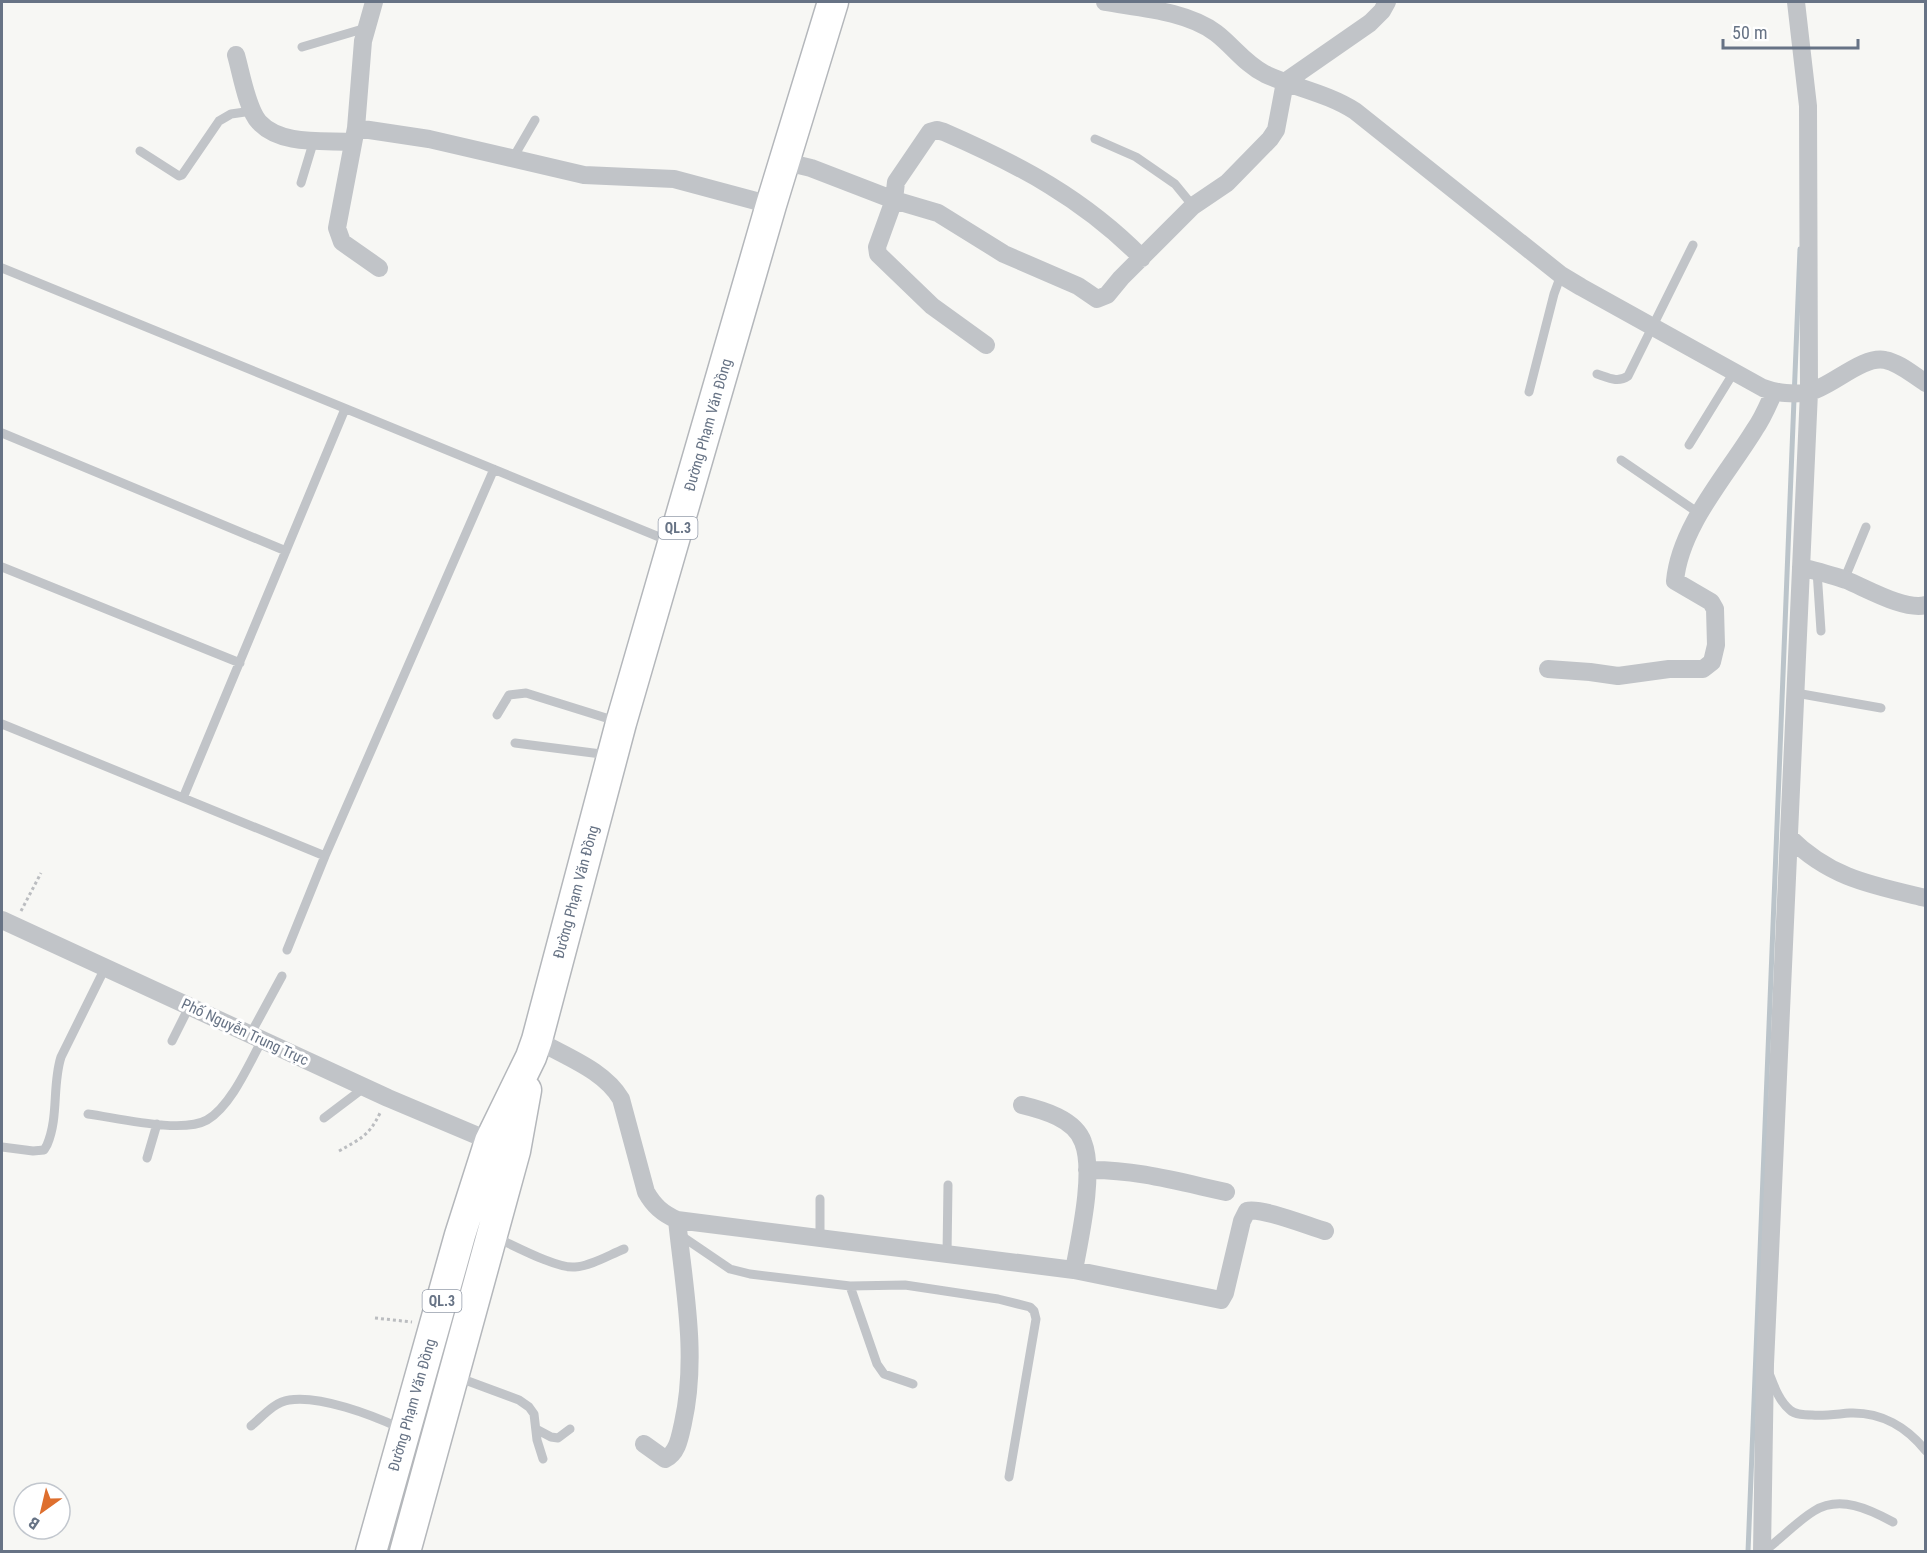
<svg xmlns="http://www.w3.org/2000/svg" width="1927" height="1553" font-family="'Roboto Condensed',sans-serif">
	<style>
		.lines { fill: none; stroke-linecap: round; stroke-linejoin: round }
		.stream { stroke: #bbc4ca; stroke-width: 5 }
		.trunk-casing { stroke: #b4b7bb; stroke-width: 33 }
		.path { stroke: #bbbdc0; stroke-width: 3; stroke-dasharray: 3 3; stroke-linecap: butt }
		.service { stroke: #c1c4c8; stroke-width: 9 }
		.minor { stroke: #c1c4c8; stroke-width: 18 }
		.trunk { stroke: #fff; stroke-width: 30 }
		.labels { text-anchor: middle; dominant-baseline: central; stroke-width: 6; stroke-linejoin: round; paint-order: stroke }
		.shield { fill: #fff; stroke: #959daa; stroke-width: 1.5 }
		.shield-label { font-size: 14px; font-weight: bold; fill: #677385 }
		.street-label { font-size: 15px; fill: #677385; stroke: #fff }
	</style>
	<rect width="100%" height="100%" fill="#f7f7f4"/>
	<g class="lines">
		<!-- stream -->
		<path class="stream" d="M 1748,1552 L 1800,249"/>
		<defs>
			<path id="trunk" d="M 371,1552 L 460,1235 L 490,1141 L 531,1057 L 537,1040 L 621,723 L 771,205 L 833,2
				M 405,1552 L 515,1151 L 526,1090"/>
		</defs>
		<!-- trunk casing -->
		<use href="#trunk" class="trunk-casing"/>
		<!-- path -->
		<path class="path" d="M 21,911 L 41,873
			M 339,1151 C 360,1139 369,1136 380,1113
			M 375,1318 L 412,1322"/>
		<!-- service -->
		<path class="service" d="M 302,47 L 366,28
			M 1095,139 L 1136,157 L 1175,184 L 1193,206
			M 140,151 L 179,176 L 182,175 L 219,121 L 231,114 L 252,111
			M 513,158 L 535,120
			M 301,183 L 314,140
			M 2,268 L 669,541
			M 1597,374 C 1609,378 1618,383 1628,376 L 1693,245
			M 1529,392 L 1554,294 L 1561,275
			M 2,433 L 286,551
			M 1689,445 L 1734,372
			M 1621,460 L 1700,514
			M 2,567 L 240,663
			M 1817,571 L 1821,631
			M 1844,580 L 1866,527
			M 1796,693 L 1881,708
			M 497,715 L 509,695 L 526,693 L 619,722
			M 2,724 L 325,856
			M 515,743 L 609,755
			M 183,798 L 345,409
			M 287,950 L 325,856 L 494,469
			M 250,1035 L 282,976
			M 172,1041 L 189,1007
			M 88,1114 C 118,1118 182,1134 207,1120 C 231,1106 249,1064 262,1040
			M 324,1118 L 365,1087
			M 2,1147 L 33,1151 L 44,1150 L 47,1145 C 59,1117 52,1085 61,1057 L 105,968
			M 147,1158 L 157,1124
			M 680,1235 L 730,1269 L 750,1274 L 850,1286 L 905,1285 L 998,1299 L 1030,1307 L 1034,1311 L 1036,1319 L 1009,1477
			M 495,1237 C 513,1245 557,1269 575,1267 C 591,1266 609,1255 624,1249
			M 820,1238 L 820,1199
			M 947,1254 L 948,1185
			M 850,1286 L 877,1364 L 884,1374 L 913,1384
			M 1769,1373 C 1774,1386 1779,1401 1790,1410 C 1795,1415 1805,1415 1812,1415 C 1825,1416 1837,1414 1850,1413 C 1881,1412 1907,1427 1926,1451
			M 457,1377 L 519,1400 L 529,1407 L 534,1414 L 537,1440 L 543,1459
			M 251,1426 C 262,1417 274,1402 289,1400 C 320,1395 372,1415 400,1428
			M 536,1429 L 551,1437 L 558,1438 L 570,1429
			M 1763,1552 C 1781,1539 1796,1522 1814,1511 C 1840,1495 1869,1509 1893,1522"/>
		<!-- minor -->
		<path class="minor" d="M 374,2 L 363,41 L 356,128 L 337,228 L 342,242 L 379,268
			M 1105,2 C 1140,8 1187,11 1216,33 C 1233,46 1245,64 1265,74 C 1295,88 1327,93 1355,111 L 1561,275 L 1581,287 L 1763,388 C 1776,393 1795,395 1809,392 C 1831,387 1863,355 1885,360 C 1900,363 1913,375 1926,383
			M 236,55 C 241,72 247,109 259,122 C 281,146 324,140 353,142
			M 356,128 L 429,139 L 584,175 L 674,179 L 771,205
			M 786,162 L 811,168 L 894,200 L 938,213 L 1004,254 L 1078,286 L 1097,299 L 1107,295 L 1121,278 L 1193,206 L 1227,183 L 1270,139 L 1276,130 L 1285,82 L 1370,23 L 1382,11 L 1387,2
			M 986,345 L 932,306 L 878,254 L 877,247 L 894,200 L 896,182 L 930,132 L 937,130 L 944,132 C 1020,165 1084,199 1142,258
			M 1801,567 C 1816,571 1832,575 1846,580 C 1866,588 1905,611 1926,605
			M 1548,669 L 1590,672 L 1618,676 L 1669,669 L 1703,669 L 1712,662 L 1716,645 L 1715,609 L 1711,602 L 1675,581 C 1680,526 1727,475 1755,429 C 1763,418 1768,405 1774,392
			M 1789,837 C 1830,878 1871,885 1926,898
			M 2,920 L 388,1098 L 490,1141
			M 537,1040 C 566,1057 604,1070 621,1099 L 646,1192 C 654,1206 662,1213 677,1220 L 1074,1270 L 1221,1300 L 1225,1293 L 1242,1221 L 1247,1211 C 1261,1207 1308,1226 1325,1231
			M 1022,1105 C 1043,1110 1075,1119 1083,1142 C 1095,1172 1080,1237 1074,1270
			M 1087,1170 C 1135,1169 1180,1182 1226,1192
			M 644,1444 L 665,1459 C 678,1453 680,1436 683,1423 C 698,1356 684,1288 677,1220
			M 1762,1552 L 1765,1364 L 1809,392 L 1808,106 L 1796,2"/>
		<!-- trunk -->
		<use href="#trunk" class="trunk"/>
	</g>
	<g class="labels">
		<!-- shield labels -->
		<g class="shield">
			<rect x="658.5" y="517" width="39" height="22" rx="4.5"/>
			<rect x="422.5" y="1290" width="39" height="22" rx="4.5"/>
		</g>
		<g class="shield-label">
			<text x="678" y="528">QL.3</text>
			<text x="442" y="1301">QL.3</text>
		</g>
		<!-- street labels -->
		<g class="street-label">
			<text transform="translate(708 425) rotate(-74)">Đường Phạm Văn Đồng</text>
			<text transform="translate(576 892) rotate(-75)">Đường Phạm Văn Đồng</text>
			<text transform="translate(245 1032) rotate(25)">Phố Nguyễn Trung Trực</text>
			<text transform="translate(412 1405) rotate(-74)">Đường Phạm Văn Đồng</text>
		</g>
	</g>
	<!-- border -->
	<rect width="1927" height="1553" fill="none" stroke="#677385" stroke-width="6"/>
	<!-- north arrow -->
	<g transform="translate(42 1511) rotate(214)"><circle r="28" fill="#ffffff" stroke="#c2c7ce" stroke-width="1.5"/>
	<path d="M0-4.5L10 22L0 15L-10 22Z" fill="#de6f2e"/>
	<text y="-9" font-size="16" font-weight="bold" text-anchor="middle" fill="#677385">B</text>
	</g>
	<!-- scale -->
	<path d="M1723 39v9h135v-9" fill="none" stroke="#677385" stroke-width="3"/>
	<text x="1732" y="39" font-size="18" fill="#677385" stroke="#ffffff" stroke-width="4.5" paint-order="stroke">50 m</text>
</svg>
